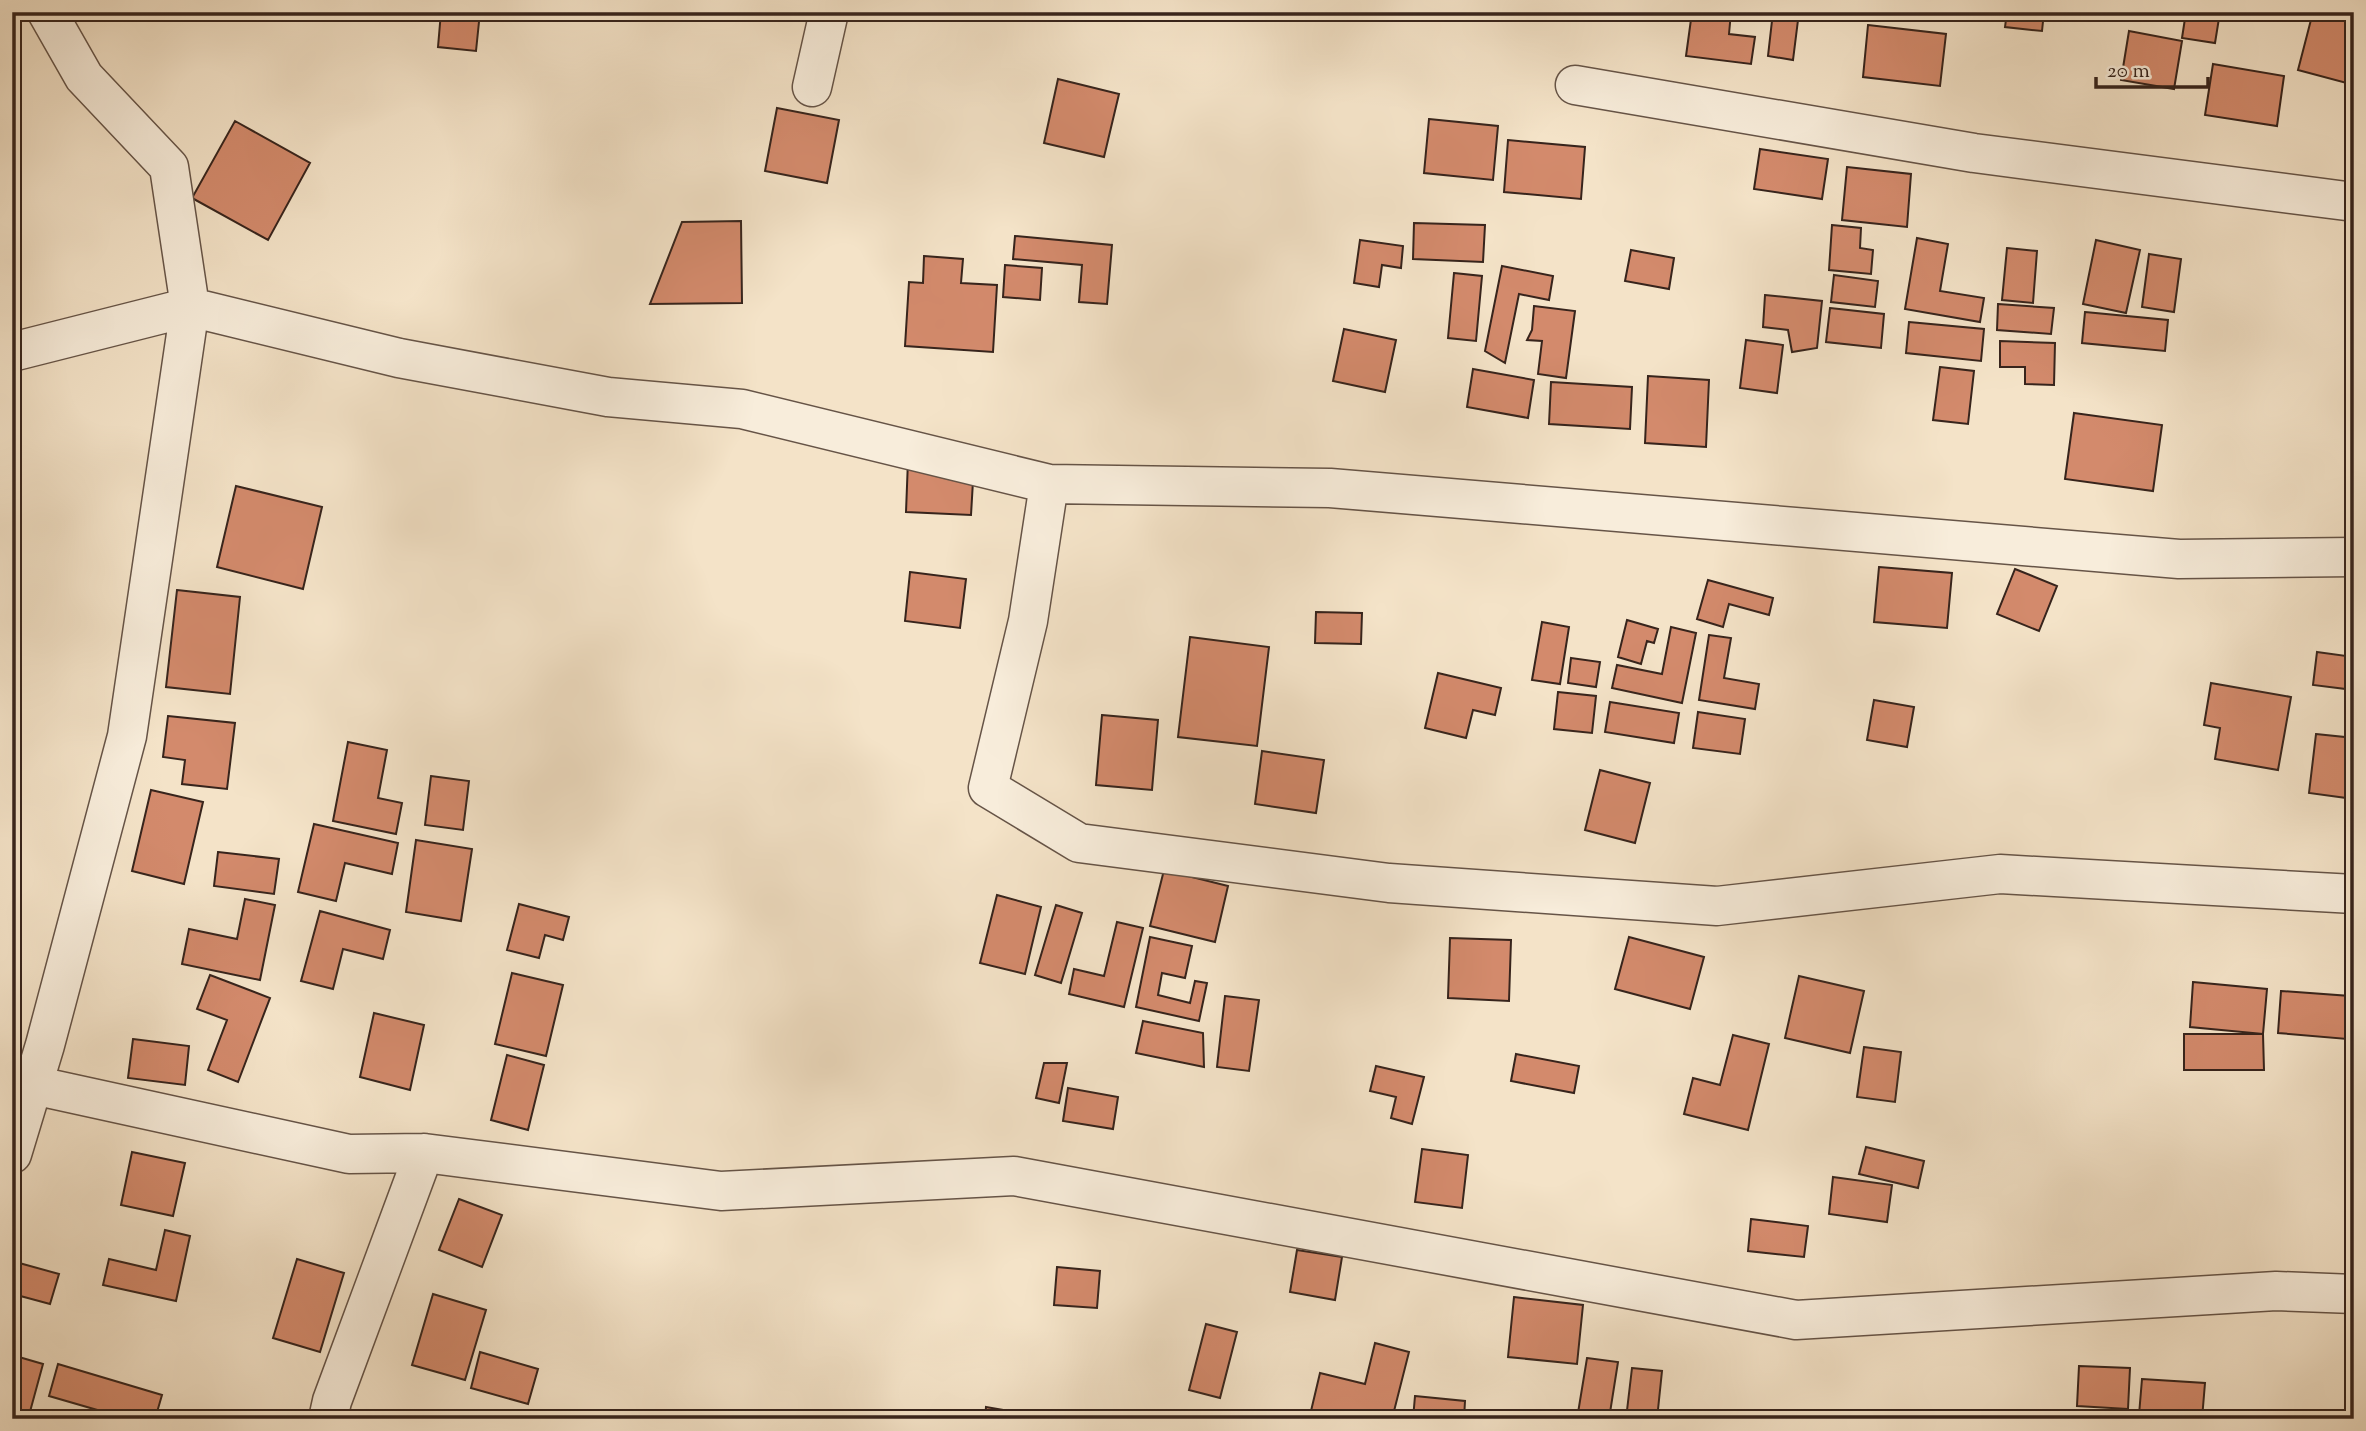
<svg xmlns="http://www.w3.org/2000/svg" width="2366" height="1431" font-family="'Sorts Mill Goudy',serif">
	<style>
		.building { fill: #d38a6c; stroke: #37241c; stroke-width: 2 }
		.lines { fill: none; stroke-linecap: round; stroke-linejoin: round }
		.street-casing { stroke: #665447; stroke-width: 41 }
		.street { stroke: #f8eddb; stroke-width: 38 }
	</style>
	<rect width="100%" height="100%" fill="#f4e3c8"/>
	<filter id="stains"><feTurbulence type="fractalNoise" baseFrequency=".00286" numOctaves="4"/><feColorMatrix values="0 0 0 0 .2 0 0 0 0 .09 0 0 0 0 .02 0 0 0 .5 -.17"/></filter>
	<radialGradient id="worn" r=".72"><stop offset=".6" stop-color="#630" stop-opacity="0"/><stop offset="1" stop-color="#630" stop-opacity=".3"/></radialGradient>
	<!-- building -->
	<path class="building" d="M 441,12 L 480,12 L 476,51 L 438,47 Z
		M 1360,12 L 1433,12 L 1433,19 L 1360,16 Z
		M 1692,12 L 1731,12 L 1729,34 L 1755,37 L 1751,64 L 1686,56 Z
		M 1773,12 L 1799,12 L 1793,60 L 1768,56 Z
		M 2007,12 L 2044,12 L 2042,31 L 2005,27 Z
		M 2186,12 L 2220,12 L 2215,43 L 2182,38 Z
		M 2313,12 L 2354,12 L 2354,85 L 2298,70 Z
		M 1868,25 L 1946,34 L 1940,86 L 1863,77 Z
		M 2129,31 L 2182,41 L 2174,89 L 2121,80 Z
		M 2213,64 L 2284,76 L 2277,126 L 2205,115 Z
		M 1058,79 L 1119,94 L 1104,157 L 1044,143 Z
		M 777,108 L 839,120 L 827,183 L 765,171 Z
		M 1429,119 L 1498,126 L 1493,180 L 1424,173 Z
		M 235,121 L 310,163 L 268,240 L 192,198 Z
		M 1508,140 L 1585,147 L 1581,199 L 1504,192 Z
		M 1760,149 L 1828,159 L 1822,199 L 1754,189 Z
		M 1847,167 L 1911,174 L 1907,227 L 1842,220 Z
		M 741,221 L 742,303 L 650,304 L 682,222 Z
		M 1414,223 L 1485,225 L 1483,262 L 1413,259 Z
		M 1832,225 L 1861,228 L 1860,248 L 1873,250 L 1871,274 L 1829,270 Z
		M 1015,236 L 1112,245 L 1107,304 L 1079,302 L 1082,265 L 1013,259 Z
		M 1917,238 L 1948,244 L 1940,291 L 1984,298 L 1980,322 L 1905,309 Z
		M 1360,240 L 1403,246 L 1401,268 L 1382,265 L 1379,287 L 1354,283 Z
		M 2096,240 L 2140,250 L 2126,313 L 2083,304 Z
		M 2007,248 L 2037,251 L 2033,303 L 2002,300 Z
		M 1631,250 L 1674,258 L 1669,289 L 1625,281 Z
		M 2149,254 L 2181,259 L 2174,312 L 2142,307 Z
		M 924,256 L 963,259 L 961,283 L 997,285 L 993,352 L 905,346 L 909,282 L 923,283 Z
		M 1005,265 L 1042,268 L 1040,300 L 1003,297 Z
		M 1502,266 L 1553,276 L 1549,300 L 1519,294 L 1505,363 L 1485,351 Z
		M 1454,273 L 1482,276 L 1476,341 L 1448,338 Z
		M 1834,275 L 1878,281 L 1875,307 L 1831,302 Z
		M 1765,295 L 1822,301 L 1817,348 L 1792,352 L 1788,330 L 1763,327 Z
		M 1998,304 L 2054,308 L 2051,334 L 1997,330 Z
		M 1534,306 L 1575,311 L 1566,378 L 1538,374 L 1542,341 L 1527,340 L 1532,330 Z
		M 1830,308 L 1884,314 L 1881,348 L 1826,342 Z
		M 2085,312 L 2168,320 L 2165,351 L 2082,343 Z
		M 1909,322 L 1984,329 L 1981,361 L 1906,353 Z
		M 1344,329 L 1396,340 L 1385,392 L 1333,381 Z
		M 1746,340 L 1783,345 L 1777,393 L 1740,388 Z
		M 2000,341 L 2055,343 L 2054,385 L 2025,384 L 2025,367 L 2000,367 Z
		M 1940,367 L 1974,371 L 1968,424 L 1933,420 Z
		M 1473,369 L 1534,380 L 1528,418 L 1467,407 Z
		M 1648,376 L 1709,380 L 1706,447 L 1645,443 Z
		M 1551,382 L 1632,387 L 1630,429 L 1549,424 Z
		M 2074,413 L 2162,425 L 2153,491 L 2065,479 Z
		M 908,460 L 974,464 L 971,515 L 906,512 Z
		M 236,486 L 322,507 L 303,589 L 217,567 Z
		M 1879,567 L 1952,573 L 1947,628 L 1874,622 Z
		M 2015,569 L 2057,586 L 2039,631 L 1997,614 Z
		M 910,572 L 966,579 L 960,628 L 905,621 Z
		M 1708,580 L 1773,598 L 1769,615 L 1729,604 L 1723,627 L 1697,619 Z
		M 177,590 L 240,597 L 230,694 L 166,687 Z
		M 1316,612 L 1362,613 L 1361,644 L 1315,643 Z
		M 1627,620 L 1658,629 L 1654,643 L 1647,641 L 1641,664 L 1618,657 Z
		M 1542,622 L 1569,627 L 1560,684 L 1532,680 Z
		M 1671,627 L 1696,633 L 1682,703 L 1612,688 L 1617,665 L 1662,674 Z
		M 1709,635 L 1731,638 L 1724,678 L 1759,684 L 1755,709 L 1699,700 Z
		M 1190,637 L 1269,647 L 1257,746 L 1178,737 Z
		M 2317,652 L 2354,657 L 2354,690 L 2313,685 Z
		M 1571,658 L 1600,662 L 1596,687 L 1568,683 Z
		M 1438,673 L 1501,688 L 1495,715 L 1473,710 L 1466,738 L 1425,728 Z
		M 2211,683 L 2291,697 L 2278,770 L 2215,759 L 2220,728 L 2204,725 Z
		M 1558,692 L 1596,696 L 1592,733 L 1554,729 Z
		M 1874,700 L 1914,707 L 1907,747 L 1867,740 Z
		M 1610,702 L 1679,713 L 1674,743 L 1605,732 Z
		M 1698,712 L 1745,719 L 1740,754 L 1693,748 Z
		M 1102,715 L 1158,720 L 1152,790 L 1096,785 Z
		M 168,716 L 235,723 L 227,789 L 182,784 L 185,760 L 163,757 Z
		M 2316,734 L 2354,738 L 2354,799 L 2309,793 Z
		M 348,742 L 387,750 L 378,798 L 402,803 L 396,834 L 333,821 Z
		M 1262,751 L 1324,760 L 1316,813 L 1255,804 Z
		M 1600,770 L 1650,783 L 1635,843 L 1585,830 Z
		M 431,776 L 469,781 L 463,830 L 425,825 Z
		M 151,790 L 203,802 L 184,884 L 132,871 Z
		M 314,824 L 398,843 L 392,874 L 345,863 L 336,901 L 298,892 Z
		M 416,840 L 472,849 L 461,921 L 406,912 Z
		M 218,852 L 279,859 L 274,894 L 214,886 Z
		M 1164,870 L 1228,886 L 1215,942 L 1150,926 Z
		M 997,895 L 1041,907 L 1025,974 L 980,963 Z
		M 245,899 L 275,905 L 260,980 L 182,964 L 189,929 L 237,939 Z
		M 519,904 L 569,917 L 563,940 L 545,935 L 539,958 L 507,950 Z
		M 1056,905 L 1082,913 L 1061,983 L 1035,975 Z
		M 320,911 L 390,930 L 383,959 L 343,949 L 333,989 L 301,981 Z
		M 1117,922 L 1143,928 L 1124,1007 L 1069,994 L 1074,969 L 1104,976 Z
		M 1150,937 L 1192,946 L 1185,978 L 1162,973 L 1158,995 L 1190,1003 L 1195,981 L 1207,983 L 1199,1021 L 1136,1007 Z
		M 1629,937 L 1704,957 L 1690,1009 L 1615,989 Z
		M 1450,938 L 1511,940 L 1509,1001 L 1448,998 Z
		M 512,973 L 563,985 L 546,1056 L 495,1044 Z
		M 210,975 L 270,998 L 238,1082 L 208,1070 L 227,1020 L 197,1009 Z
		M 1799,976 L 1864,991 L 1850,1053 L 1785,1038 Z
		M 2193,982 L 2267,989 L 2263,1034 L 2190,1027 Z
		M 2281,991 L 2350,996 L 2347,1039 L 2278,1033 Z
		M 1225,996 L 1259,1000 L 1249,1071 L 1217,1067 Z
		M 374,1013 L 424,1025 L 410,1090 L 360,1077 Z
		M 1143,1021 L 1203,1033 L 1204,1067 L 1136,1053 Z
		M 2184,1034 L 2263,1034 L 2264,1070 L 2184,1070 Z
		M 1733,1035 L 1769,1044 L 1748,1130 L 1684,1114 L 1693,1078 L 1720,1085 Z
		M 133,1039 L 189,1046 L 185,1085 L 128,1078 Z
		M 1864,1047 L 1901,1052 L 1895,1102 L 1857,1097 Z
		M 1516,1054 L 1579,1066 L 1574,1093 L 1511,1081 Z
		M 507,1055 L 544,1065 L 528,1130 L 491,1120 Z
		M 1044,1063 L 1067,1063 L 1059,1103 L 1036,1098 Z
		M 1376,1066 L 1424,1077 L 1412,1124 L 1391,1118 L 1396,1097 L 1370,1091 Z
		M 1068,1088 L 1118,1097 L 1113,1129 L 1063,1121 Z
		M 1866,1147 L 1924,1161 L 1918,1188 L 1859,1174 Z
		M 1422,1149 L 1468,1155 L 1462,1208 L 1415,1202 Z
		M 132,1152 L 185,1163 L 173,1216 L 121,1205 Z
		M 1833,1177 L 1892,1185 L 1887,1222 L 1829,1214 Z
		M 459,1199 L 502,1215 L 482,1267 L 439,1250 Z
		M 1751,1219 L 1808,1226 L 1804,1257 L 1748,1251 Z
		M 165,1230 L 190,1236 L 176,1301 L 103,1285 L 109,1259 L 156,1270 Z
		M 1297,1250 L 1342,1257 L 1335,1300 L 1290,1292 Z
		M 297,1259 L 344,1273 L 320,1352 L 273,1338 Z
		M 12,1261 L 59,1274 L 50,1304 L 13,1294 L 12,1298 Z
		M 1057,1267 L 1100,1271 L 1097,1308 L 1054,1305 Z
		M 433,1294 L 486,1310 L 465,1380 L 412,1365 Z
		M 1514,1297 L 1583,1305 L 1577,1364 L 1508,1357 Z
		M 1206,1324 L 1237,1332 L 1220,1398 L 1189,1390 Z
		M 1375,1343 L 1409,1352 L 1392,1419 L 1343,1419 L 1311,1411 L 1320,1373 L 1365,1384 Z
		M 480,1352 L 538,1369 L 528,1404 L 471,1388 Z
		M 12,1355 L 43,1364 L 28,1419 L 12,1419 Z
		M 1587,1358 L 1618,1362 L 1609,1419 L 1577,1419 Z
		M 58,1364 L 162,1395 L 155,1419 L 117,1419 L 118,1416 L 49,1396 Z
		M 2079,1366 L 2130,1368 L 2128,1409 L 2077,1406 Z
		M 1632,1368 L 1662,1371 L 1657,1419 L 1626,1419 Z
		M 2142,1379 L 2205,1383 L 2202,1419 L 2139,1415 Z
		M 1415,1396 L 1465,1401 L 1464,1419 L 1413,1419 Z
		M 986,1407 L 1055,1419 L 985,1419 Z"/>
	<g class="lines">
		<defs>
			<path id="street" d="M 47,12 L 84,77 L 169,167 L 190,307 L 399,358 L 608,397 L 742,409 L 1049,484 L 1330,488 L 2179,559 L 2354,557
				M 1575,85 L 1974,153 L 2354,202
				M 812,87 L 829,12
				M 12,352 L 190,307 L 127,736 L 45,1045 L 12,1154
				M 1049,484 L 1028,621 L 988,788 L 1079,843 L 1389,883 L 1717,906 L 2000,874 L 2354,894
				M 33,1085 L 349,1154 L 424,1153 L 721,1191 L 1014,1176 L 1796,1320 L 2276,1291 L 2354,1294
				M 328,1419 L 332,1401 L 424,1153"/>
		</defs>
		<!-- street casing -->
		<use href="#street" class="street-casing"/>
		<!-- street -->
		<use href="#street" class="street"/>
	</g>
	<!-- margin -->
	<rect width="2366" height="1431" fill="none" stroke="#f4e3c8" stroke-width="42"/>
	<rect x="14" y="14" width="2338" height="1403" fill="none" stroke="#37241c" stroke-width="3.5"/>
	<rect x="21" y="21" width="2324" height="1389" fill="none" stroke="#37241c" stroke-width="2"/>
	<!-- scale -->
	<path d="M2096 77v10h112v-10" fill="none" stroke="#37241c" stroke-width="3.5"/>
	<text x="2107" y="77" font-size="21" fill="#37241c" stroke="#f8eddb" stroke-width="5" paint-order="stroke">20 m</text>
	<rect width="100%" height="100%" filter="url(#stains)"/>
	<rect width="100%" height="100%" fill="url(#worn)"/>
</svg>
